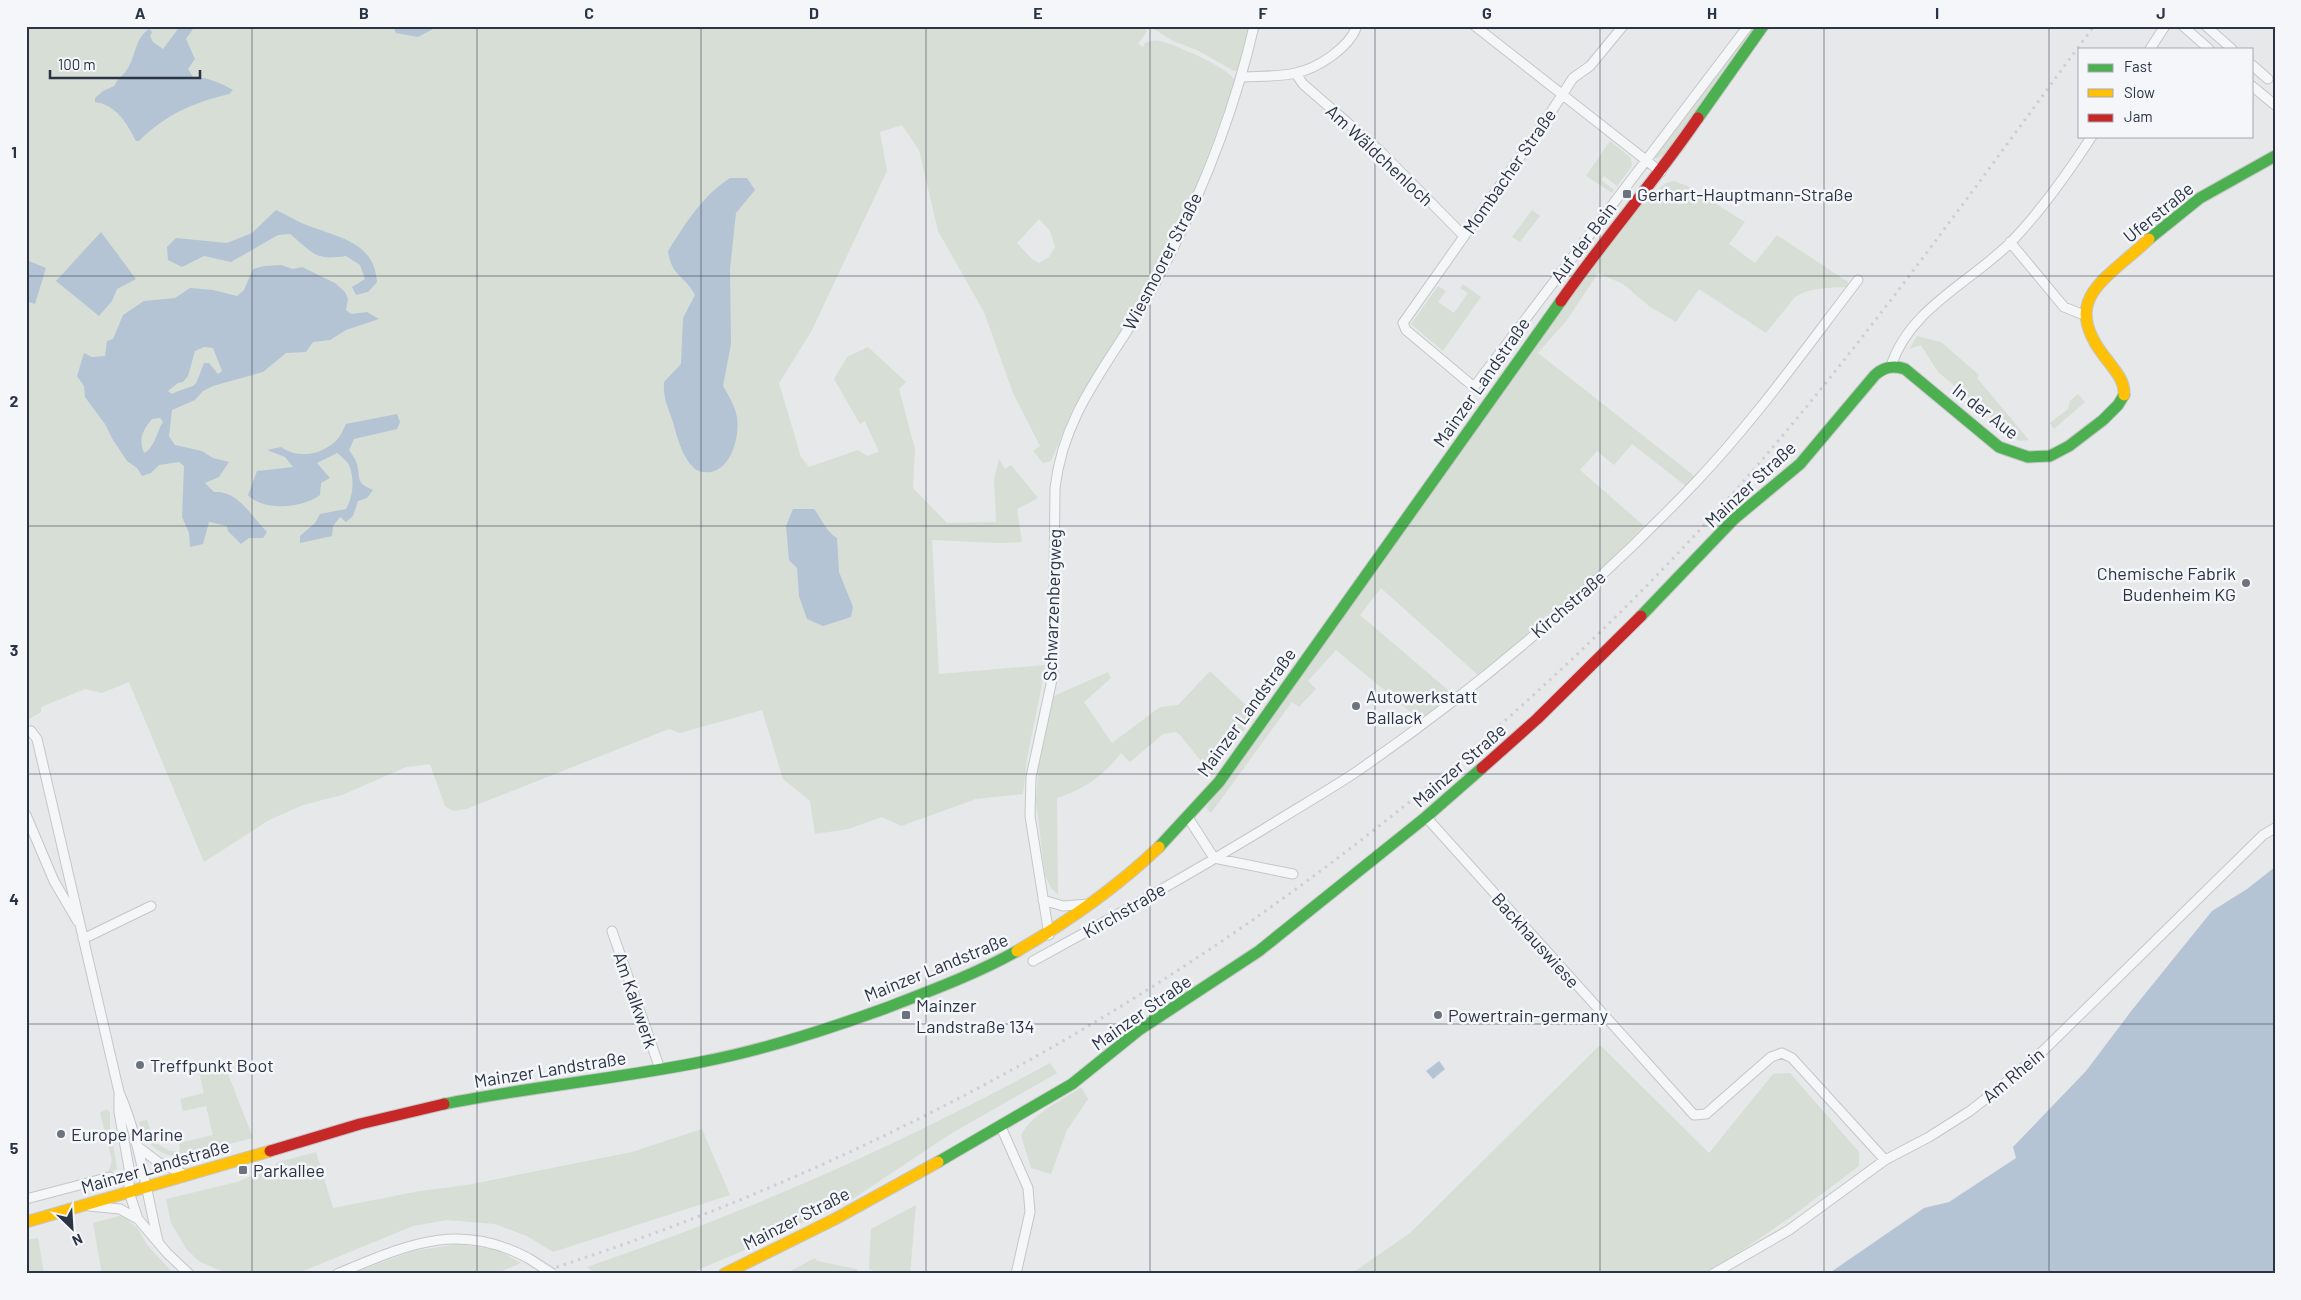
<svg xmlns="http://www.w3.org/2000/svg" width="2301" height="1300" font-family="Barlow,sans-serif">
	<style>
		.green { fill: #d6ded6; fill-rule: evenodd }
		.water { fill: #b4c4d5; fill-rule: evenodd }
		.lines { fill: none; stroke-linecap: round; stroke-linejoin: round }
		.street-casing { stroke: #c4c6c8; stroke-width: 11 }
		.fast-casing { stroke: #c4c6c8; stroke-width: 13 }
		.slow-casing { stroke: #c4c6c8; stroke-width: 13 }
		.jam-casing { stroke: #c4c6c8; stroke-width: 13 }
		.street { stroke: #f5f6f7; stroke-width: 9 }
		.fast { stroke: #4caf50; stroke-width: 11 }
		.slow { stroke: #ffc107; stroke-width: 11 }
		.jam { stroke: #c62828; stroke-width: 11 }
		.rail { stroke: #cecfd2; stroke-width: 3; stroke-dasharray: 2.5 5; stroke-linecap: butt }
		.street-bridge-casing { stroke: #c4c6c8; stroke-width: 11; stroke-linecap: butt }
		.street-bridge { stroke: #f5f6f7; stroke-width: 9 }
		.grid { fill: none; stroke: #2b3445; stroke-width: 1; stroke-opacity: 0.55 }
		.poi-dot { fill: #6c737f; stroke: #f4f6f9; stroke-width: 2 }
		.labels { text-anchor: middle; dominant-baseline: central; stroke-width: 5; stroke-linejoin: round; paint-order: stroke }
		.street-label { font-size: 18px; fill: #2b3445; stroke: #f4f6f9 }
		.poi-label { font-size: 18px; fill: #2b3445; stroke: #f4f6f9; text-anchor: start }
		.neatline { fill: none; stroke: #2b3445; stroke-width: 2 }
		.grid-label { font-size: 16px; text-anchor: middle; font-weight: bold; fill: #2b3445 }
	</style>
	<rect width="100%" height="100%" fill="#e6e8ea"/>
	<!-- green -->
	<path class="green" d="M 26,26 L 1141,26 L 1147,31 L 1138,44 L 1143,47 L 1145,43 C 1150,41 1155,40 1160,41 C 1174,44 1235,70 1235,82 L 1188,208 L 1154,279 L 1073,409 L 1051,461 L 1043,463 L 1033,451 L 1040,446 L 1013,393 L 984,312 L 938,231 L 919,150 L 902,125 L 880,132 L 887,171 L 811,332 L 779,383 L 801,457 L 809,467 L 858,450 L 867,456 L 879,452 L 865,421 L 860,424 L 834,379 L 847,357 L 868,347 L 906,382 L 899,389 L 915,449 L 913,488 L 947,523 L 996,522 L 994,479 L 999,459 L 1005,469 L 1011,465 L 1038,498 L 1017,509 L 1022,542 L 998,543 L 932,540 L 939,674 L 1046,665 L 1027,758 L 1023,794 L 976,799 L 901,826 L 882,817 L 848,829 L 815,834 L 810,801 L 783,779 L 762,710 L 680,733 L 669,729 L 466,809 L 453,811 L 445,806 L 430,764 L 406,767 L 342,795 L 303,805 L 269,820 L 204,862 L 129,682 L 102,693 L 85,689 L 41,707 L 41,712 L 26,721 ZM 1039,219 L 1050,231 L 1055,247 L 1049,257 L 1039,263 L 1032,259 L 1017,243 Z
		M 1149,26 L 1248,26 L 1239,70 L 1234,71 L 1197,50 L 1173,41 Z
		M 1751,26 L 1756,26 L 1665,154 L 1656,159 L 1654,156 Z
		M 1610,141 L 1631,158 L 1632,166 L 1617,186 L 1604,176 L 1601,180 L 1614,190 L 1612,193 L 1586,176 Z
		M 1674,181 L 1687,186 L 1745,222 L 1729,244 L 1755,263 L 1777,235 L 1848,282 L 1847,287 C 1830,288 1811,287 1795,297 L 1766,333 L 1699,289 L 1676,322 L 1649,306 L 1623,284 L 1598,273 L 1567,320 L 1538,353 L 1697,478 L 1686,486 L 1632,444 L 1614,465 L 1597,451 L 1580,470 L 1644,526 C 1591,581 1538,627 1478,675 L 1381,588 L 1360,615 L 1455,696 L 1430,714 L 1419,719 L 1336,650 L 1308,681 L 1316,689 L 1299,707 L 1292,702 L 1211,813 L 1206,808 L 1608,246 L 1654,189 L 1656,191 L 1666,183 Z
		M 1532,210 L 1540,216 L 1520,242 L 1512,237 Z
		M 1463,284 L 1481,297 L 1443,351 L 1411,324 L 1438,286 L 1446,291 L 1438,302 L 1454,313 L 1468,293 L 1460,288 Z
		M 1917,336 L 1941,342 L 1979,375 L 1977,378 L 2029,440 L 2019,441 L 1938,372 L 1921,345 L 1909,349 Z
		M 2078,394 L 2085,402 L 2054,429 L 2050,423 L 2068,409 L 2070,401 Z
		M 1210,671 L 1255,714 L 1212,775 L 1181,736 L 1176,732 L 1163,734 L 1130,762 L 1121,753 C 1103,776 1085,789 1057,798 L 1058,895 L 1051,888 L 1045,875 L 1036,802 L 1039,760 L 1054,696 L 1108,672 L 1111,678 L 1084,702 L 1112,743 L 1160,707 L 1178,705 Z
		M 1600,1045 L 1709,1153 L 1773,1074 L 1790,1073 L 1859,1152 L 1859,1166 L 1791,1217 L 1707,1274 L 1351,1274 L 1410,1233 Z
		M 223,1061 L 253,1138 L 182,1156 C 159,1157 145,1143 139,1122 L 147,1120 L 154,1142 L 170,1151 L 180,1151 L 179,1143 L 213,1135 L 206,1106 L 183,1111 L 180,1099 L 204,1093 L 198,1068 Z
		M 1050,1063 L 1057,1073 L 952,1133 L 854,1198 L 740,1252 L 688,1274 L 596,1274 L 587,1267 C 749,1212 901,1144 1050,1063 Z
		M 1081,1087 L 1088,1099 L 1067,1130 L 1051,1174 L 1031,1168 L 1021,1135 C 1034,1112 1060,1102 1081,1087 Z
		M 106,1109 L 110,1112 L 110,1127 L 117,1169 L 108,1173 L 112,1160 L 100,1113 Z
		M 702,1129 L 730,1195 L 553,1252 L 527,1236 L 495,1224 L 447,1220 L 413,1226 L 296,1274 L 229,1274 L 200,1262 L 187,1250 L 171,1223 L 166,1199 L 237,1182 L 271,1168 L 278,1162 L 316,1152 L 333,1208 L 420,1191 L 467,1185 L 632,1152 Z
		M 916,1205 L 910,1274 L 881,1274 L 869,1269 L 871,1229 Z
		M 123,1215 L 138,1229 L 147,1245 L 174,1274 L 102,1274 L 93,1223 Z
		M 38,1238 L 44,1274 L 26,1274 L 26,1240 Z
		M 459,1244 L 497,1250 L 521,1263 L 495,1274 L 350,1274 L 413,1251 Z
		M 815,1258 L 817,1261 L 857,1269 L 857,1274 L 785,1274 Z"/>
	<!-- water -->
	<path class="water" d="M 180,26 L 195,26 L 186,39 L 195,59 L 188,69 L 193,77 C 207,77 221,83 233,90 L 229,94 C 193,103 166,114 139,141 L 136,141 C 127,124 117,105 95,102 L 95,98 L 103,91 L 114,86 C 118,78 124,75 128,68 C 136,55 135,38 149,29 L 152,32 L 150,36 L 153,42 L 163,49 Z
		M 393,26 L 433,26 L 433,29 L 418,37 L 396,33 Z
		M 730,178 L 747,178 L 755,190 L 736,213 L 730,269 L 731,344 L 723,386 C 729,396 735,406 737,417 C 740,435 732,468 711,472 C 705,473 698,472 694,468 C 682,457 677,437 673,422 C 668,406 663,400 664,382 L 681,364 L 683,318 L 695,295 C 684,274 672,278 668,251 C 686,223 702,196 730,178 Z
		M 276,210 C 289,216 301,224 315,228 C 344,239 374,244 377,282 L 368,292 L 356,295 L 352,287 L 365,279 L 360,265 L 346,256 C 314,261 314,253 290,234 L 278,235 L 231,262 L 204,256 L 182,267 L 168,260 L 167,247 L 176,238 L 227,243 L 252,233 Z
		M 101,232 L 136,279 L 117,289 L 112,301 L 99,316 L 56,281 Z
		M 26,256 L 29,261 L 46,268 L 35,304 L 26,301 Z
		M 281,265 L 293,269 L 302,267 L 335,283 L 345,292 L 348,299 L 346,310 L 351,314 L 367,312 L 379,319 L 346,330 L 330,340 L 313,342 L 306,352 L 286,353 L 263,372 L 213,386 L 203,391 L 195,400 L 172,410 L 169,436 L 175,445 L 202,451 L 213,458 L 229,462 L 219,477 L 205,483 L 214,492 C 238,490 251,516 267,532 L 263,538 L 249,538 L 241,544 L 228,531 L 227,526 L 209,522 L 203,544 L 190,547 L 189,533 L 182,517 L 184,466 L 179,462 L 159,465 L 151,473 L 142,476 L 137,468 L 127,461 L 113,440 L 105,424 L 85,397 L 84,386 L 77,376 L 84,353 L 92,357 L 105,356 L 107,341 L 113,339 L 123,315 L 144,301 L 175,298 L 190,288 L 213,290 L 237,296 L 244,290 L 253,269 L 264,266 ZM 204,347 L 213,348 L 222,371 L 218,374 L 209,363 L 204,363 C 192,394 200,381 172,394 L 168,391 L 178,383 L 183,382 L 188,376 L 195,351 ZM 160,418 L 163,422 C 157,431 154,449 144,453 C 138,439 143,430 152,419 Z
		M 397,414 L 400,422 L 397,429 L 354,439 L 349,450 C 352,454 356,460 357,464 C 361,480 355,482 373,490 L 367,498 L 358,501 L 353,516 L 346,522 L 340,517 L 333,526 L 332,536 L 300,543 L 300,536 L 315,523 L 320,514 L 346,509 C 353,497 355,479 349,465 C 347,461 341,456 337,453 L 317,463 L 330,478 L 321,483 L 320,495 C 303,508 264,512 248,495 L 257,471 L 293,467 L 285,457 L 267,450 L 281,447 C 299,459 320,455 336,441 C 340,437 343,430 346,424 Z
		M 793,509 L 814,509 C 822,519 826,532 837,538 L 839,572 L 853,607 L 851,617 L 823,626 L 807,619 L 799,596 L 797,568 L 789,560 L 786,526 Z
		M 2275,867 L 2275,1274 L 1828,1274 L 1924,1208 L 1949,1202 L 2016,1158 L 2013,1147 L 2086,1071 L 2132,1010 L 2212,911 L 2247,889 Z
		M 1439,1061 L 1445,1069 L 1433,1079 L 1426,1071 Z"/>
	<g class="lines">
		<defs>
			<path id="street" d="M 1475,26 L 1661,172
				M 1623,26 L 1590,66 L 1573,78 L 1544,123 L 1403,323 L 1406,330 L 1474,387 L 1748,26
				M 2183,26 L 2209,49
				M 2206,26 L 2232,49
				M 2150,49 L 2165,26
				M 2252,65 L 2268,79
				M 1296,74 L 1303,84 L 1381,152 L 1464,236
				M 1241,77 C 1259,76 1279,77 1296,73 C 1318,68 1349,48 1357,26
				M 2252,86 L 2275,105
				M 2010,242 L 2064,307 L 2084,315
				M 1891,366 C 1910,308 1970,283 2011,242 C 2042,210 2068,173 2092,136
				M 26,732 L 31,731 L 37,739 L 119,1092 C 140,1140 146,1191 158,1241
				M 26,815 L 54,881 L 78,922
				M 1426,817 L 1694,1115 L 1706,1114 L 1771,1057 L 1782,1053 L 1792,1058 L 1885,1160
				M 1189,819 L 1214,858 L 1293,874
				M 1043,900 L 1063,906 L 1089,904
				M 612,931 L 660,1069
				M 1049,935 L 1030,816 L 1031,777 L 1053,675 L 1055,488 C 1064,409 1113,360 1150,293 C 1195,210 1233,118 1254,26
				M 83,939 L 151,906
				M 1033,961 C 1111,919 1188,875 1264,829 C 1294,810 1326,792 1356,772 C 1478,688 1593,590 1695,483 C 1755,420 1805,349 1858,280
				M 119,1095 L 119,1112 L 129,1168 L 129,1192 L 138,1219 L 167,1253 L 189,1274
				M 1001,1127 L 1028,1188 L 1030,1212 L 1016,1274
				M 137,1146 L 158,1162 L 186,1175
				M 26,1199 L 110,1177
				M 89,1206 L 120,1209 L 138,1219
				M 337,1274 C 405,1246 457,1220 528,1258
				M 1713,1274 L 1789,1230 L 1885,1160 L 1929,1137 L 1970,1111 L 1998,1089 L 2043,1051 L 2263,835 L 2275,828"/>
			<path id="fast" d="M 1698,118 L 1763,26
				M 2149,239 L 2200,198 L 2275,156
				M 1641,616 L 1734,519 L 1800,464 L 1875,375 C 1884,367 1893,365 1905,369 L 1999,447 L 2028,457 L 2050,456 L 2069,446 L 2103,420 L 2118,405 L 2124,395
				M 1159,847 L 1219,782 L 1561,301
				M 444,1104 C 529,1087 616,1079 701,1062 C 764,1050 826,1030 886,1008 C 930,991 976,974 1017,951
				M 938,1162 L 1072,1084 L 1139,1030 L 1259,951 L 1426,817 L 1482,768"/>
			<path id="slow" d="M 2124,395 C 2125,381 2116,372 2108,361 C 2057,299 2105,281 2149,239
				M 1017,951 C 1069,921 1116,888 1159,847
				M 26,1222 L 270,1151
				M 724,1274 L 835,1219 L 938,1162"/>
			<path id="jam" d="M 1561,301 C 1605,238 1655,181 1698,118
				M 1482,768 L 1537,719 L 1641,616
				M 270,1151 L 360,1124 L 444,1104"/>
		</defs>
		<!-- street casing -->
		<use href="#street" class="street-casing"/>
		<!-- fast casing -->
		<use href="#fast" class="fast-casing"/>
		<!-- slow casing -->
		<use href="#slow" class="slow-casing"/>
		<!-- jam casing -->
		<use href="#jam" class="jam-casing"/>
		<!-- street -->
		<use href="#street" class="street"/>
		<!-- fast -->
		<use href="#fast" class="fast"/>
		<!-- slow -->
		<use href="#slow" class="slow"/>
		<!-- jam -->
		<use href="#jam" class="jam"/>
		<!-- rail -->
		<path class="rail" d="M 535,1274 C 976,1135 1365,884 1682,549 C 1834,388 1962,204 2094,26"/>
		<defs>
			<path id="street-bridge" d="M 528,1258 L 553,1274"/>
		</defs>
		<!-- street-bridge casing -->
		<use href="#street-bridge" class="street-bridge-casing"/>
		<!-- street-bridge -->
		<use href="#street-bridge" class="street-bridge"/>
	</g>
	<!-- grid -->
	<path class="grid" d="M 252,26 L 252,1274M 477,26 L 477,1274M 701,26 L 701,1274M 926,26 L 926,1274M 1150,26 L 1150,1274M 1375,26 L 1375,1274M 1600,26 L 1600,1274M 1824,26 L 1824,1274M 2049,26 L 2049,1274M 26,276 L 2275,276M 26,526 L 2275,526M 26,774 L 2275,774M 26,1024 L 2275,1024"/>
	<!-- markers -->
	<g class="poi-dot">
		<rect x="1622" y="189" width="10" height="10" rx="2.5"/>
		<circle cx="2246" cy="583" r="5"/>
		<circle cx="1356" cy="706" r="5"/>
		<rect x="901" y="1010" width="10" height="10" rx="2.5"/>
		<circle cx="1438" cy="1015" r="5"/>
		<circle cx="140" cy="1065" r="5"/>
		<circle cx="61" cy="1134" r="5"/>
		<rect x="238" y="1165" width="10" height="10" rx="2.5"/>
	</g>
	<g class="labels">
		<!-- street labels -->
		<g class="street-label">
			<text transform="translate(1380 155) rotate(43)">Am Wäldchenloch</text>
			<text transform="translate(1509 171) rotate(-55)">Mombacher Straße</text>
			<text transform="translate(2158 212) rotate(-39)">Uferstraße</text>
			<text transform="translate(1583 242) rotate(-53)">Auf der Bein</text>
			<text transform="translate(1162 261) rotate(-63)">Wiesmoorer Straße</text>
			<text transform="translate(1481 382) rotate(-55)">Mainzer Landstraße</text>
			<text transform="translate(1986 411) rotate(38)">In der Aue</text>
			<text transform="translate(1750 484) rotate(-43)">Mainzer Straße</text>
			<text transform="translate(1568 604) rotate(-41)">Kirchstraße</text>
			<text transform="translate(1052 605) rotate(-88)">Schwarzenbergweg</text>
			<text transform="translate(1246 712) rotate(-54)">Mainzer Landstraße</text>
			<text transform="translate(1459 765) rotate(-41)">Mainzer Straße</text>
			<text transform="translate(1124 910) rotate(-30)">Kirchstraße</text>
			<text transform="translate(1536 940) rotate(48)">Backhauswiese</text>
			<text transform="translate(936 967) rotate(-22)">Mainzer Landstraße</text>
			<text transform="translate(636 1000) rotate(71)">Am Kalkwerk</text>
			<text transform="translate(1141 1012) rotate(-35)">Mainzer Straße</text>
			<text transform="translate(550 1069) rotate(-9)">Mainzer Landstraße</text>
			<text transform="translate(2013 1075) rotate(-40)">Am Rhein</text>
			<text transform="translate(155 1166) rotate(-16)">Mainzer Landstraße</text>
			<text transform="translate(796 1218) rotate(-27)">Mainzer Straße</text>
		</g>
		<!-- poi labels -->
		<g class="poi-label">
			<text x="1637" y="194">Gerhart-Hauptmann-Straße</text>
			<text x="2236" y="573" text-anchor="end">Chemische Fabrik<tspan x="2236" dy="21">Budenheim KG</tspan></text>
			<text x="1366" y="696">Autowerkstatt<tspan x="1366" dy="21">Ballack</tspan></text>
			<text x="916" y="1005">Mainzer<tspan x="916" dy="21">Landstraße 134</tspan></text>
			<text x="1448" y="1015">Powertrain-germany</text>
			<text x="150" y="1065">Treffpunkt Boot</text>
			<text x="71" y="1134">Europe Marine</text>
			<text x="253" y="1170">Parkallee</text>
		</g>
	</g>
	<!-- border -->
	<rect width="2301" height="1300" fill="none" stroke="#f4f6f9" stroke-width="55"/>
	<!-- legend -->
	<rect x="2078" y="48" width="175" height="90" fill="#f4f6f9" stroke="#a4a8b1"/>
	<rect x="2088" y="64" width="25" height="8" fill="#4caf50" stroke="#a4a8b1"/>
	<text x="2124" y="72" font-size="15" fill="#2b3445">Fast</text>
	<rect x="2088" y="89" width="25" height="8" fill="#ffc107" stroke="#a4a8b1"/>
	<text x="2124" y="98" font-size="15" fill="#2b3445">Slow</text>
	<rect x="2088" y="114" width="25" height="8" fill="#c62828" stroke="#a4a8b1"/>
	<text x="2124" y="122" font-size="15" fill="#2b3445">Jam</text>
	<!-- north arrow -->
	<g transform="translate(72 1228) rotate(155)" stroke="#f4f6f9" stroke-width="4" paint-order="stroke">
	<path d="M0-4L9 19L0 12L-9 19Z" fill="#2b3445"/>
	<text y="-8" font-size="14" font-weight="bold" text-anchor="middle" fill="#2b3445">N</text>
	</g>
	<!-- scale -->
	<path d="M50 70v8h150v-8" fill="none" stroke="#2b3445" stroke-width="2.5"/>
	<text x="58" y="70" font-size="15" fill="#2b3445" stroke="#f4f6f9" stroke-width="4" paint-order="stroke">100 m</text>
	<rect x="28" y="28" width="2246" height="1244" class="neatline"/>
	<g class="grid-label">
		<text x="140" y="19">A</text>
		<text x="364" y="19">B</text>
		<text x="589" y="19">C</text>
		<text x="814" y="19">D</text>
		<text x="1038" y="19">E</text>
		<text x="1263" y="19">F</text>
		<text x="1487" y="19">G</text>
		<text x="1712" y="19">H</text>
		<text x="1937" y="19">I</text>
		<text x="2161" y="19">J</text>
		<text x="14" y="158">1</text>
		<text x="14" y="407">2</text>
		<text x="14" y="656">3</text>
		<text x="14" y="905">4</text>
		<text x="14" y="1154">5</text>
	</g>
</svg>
